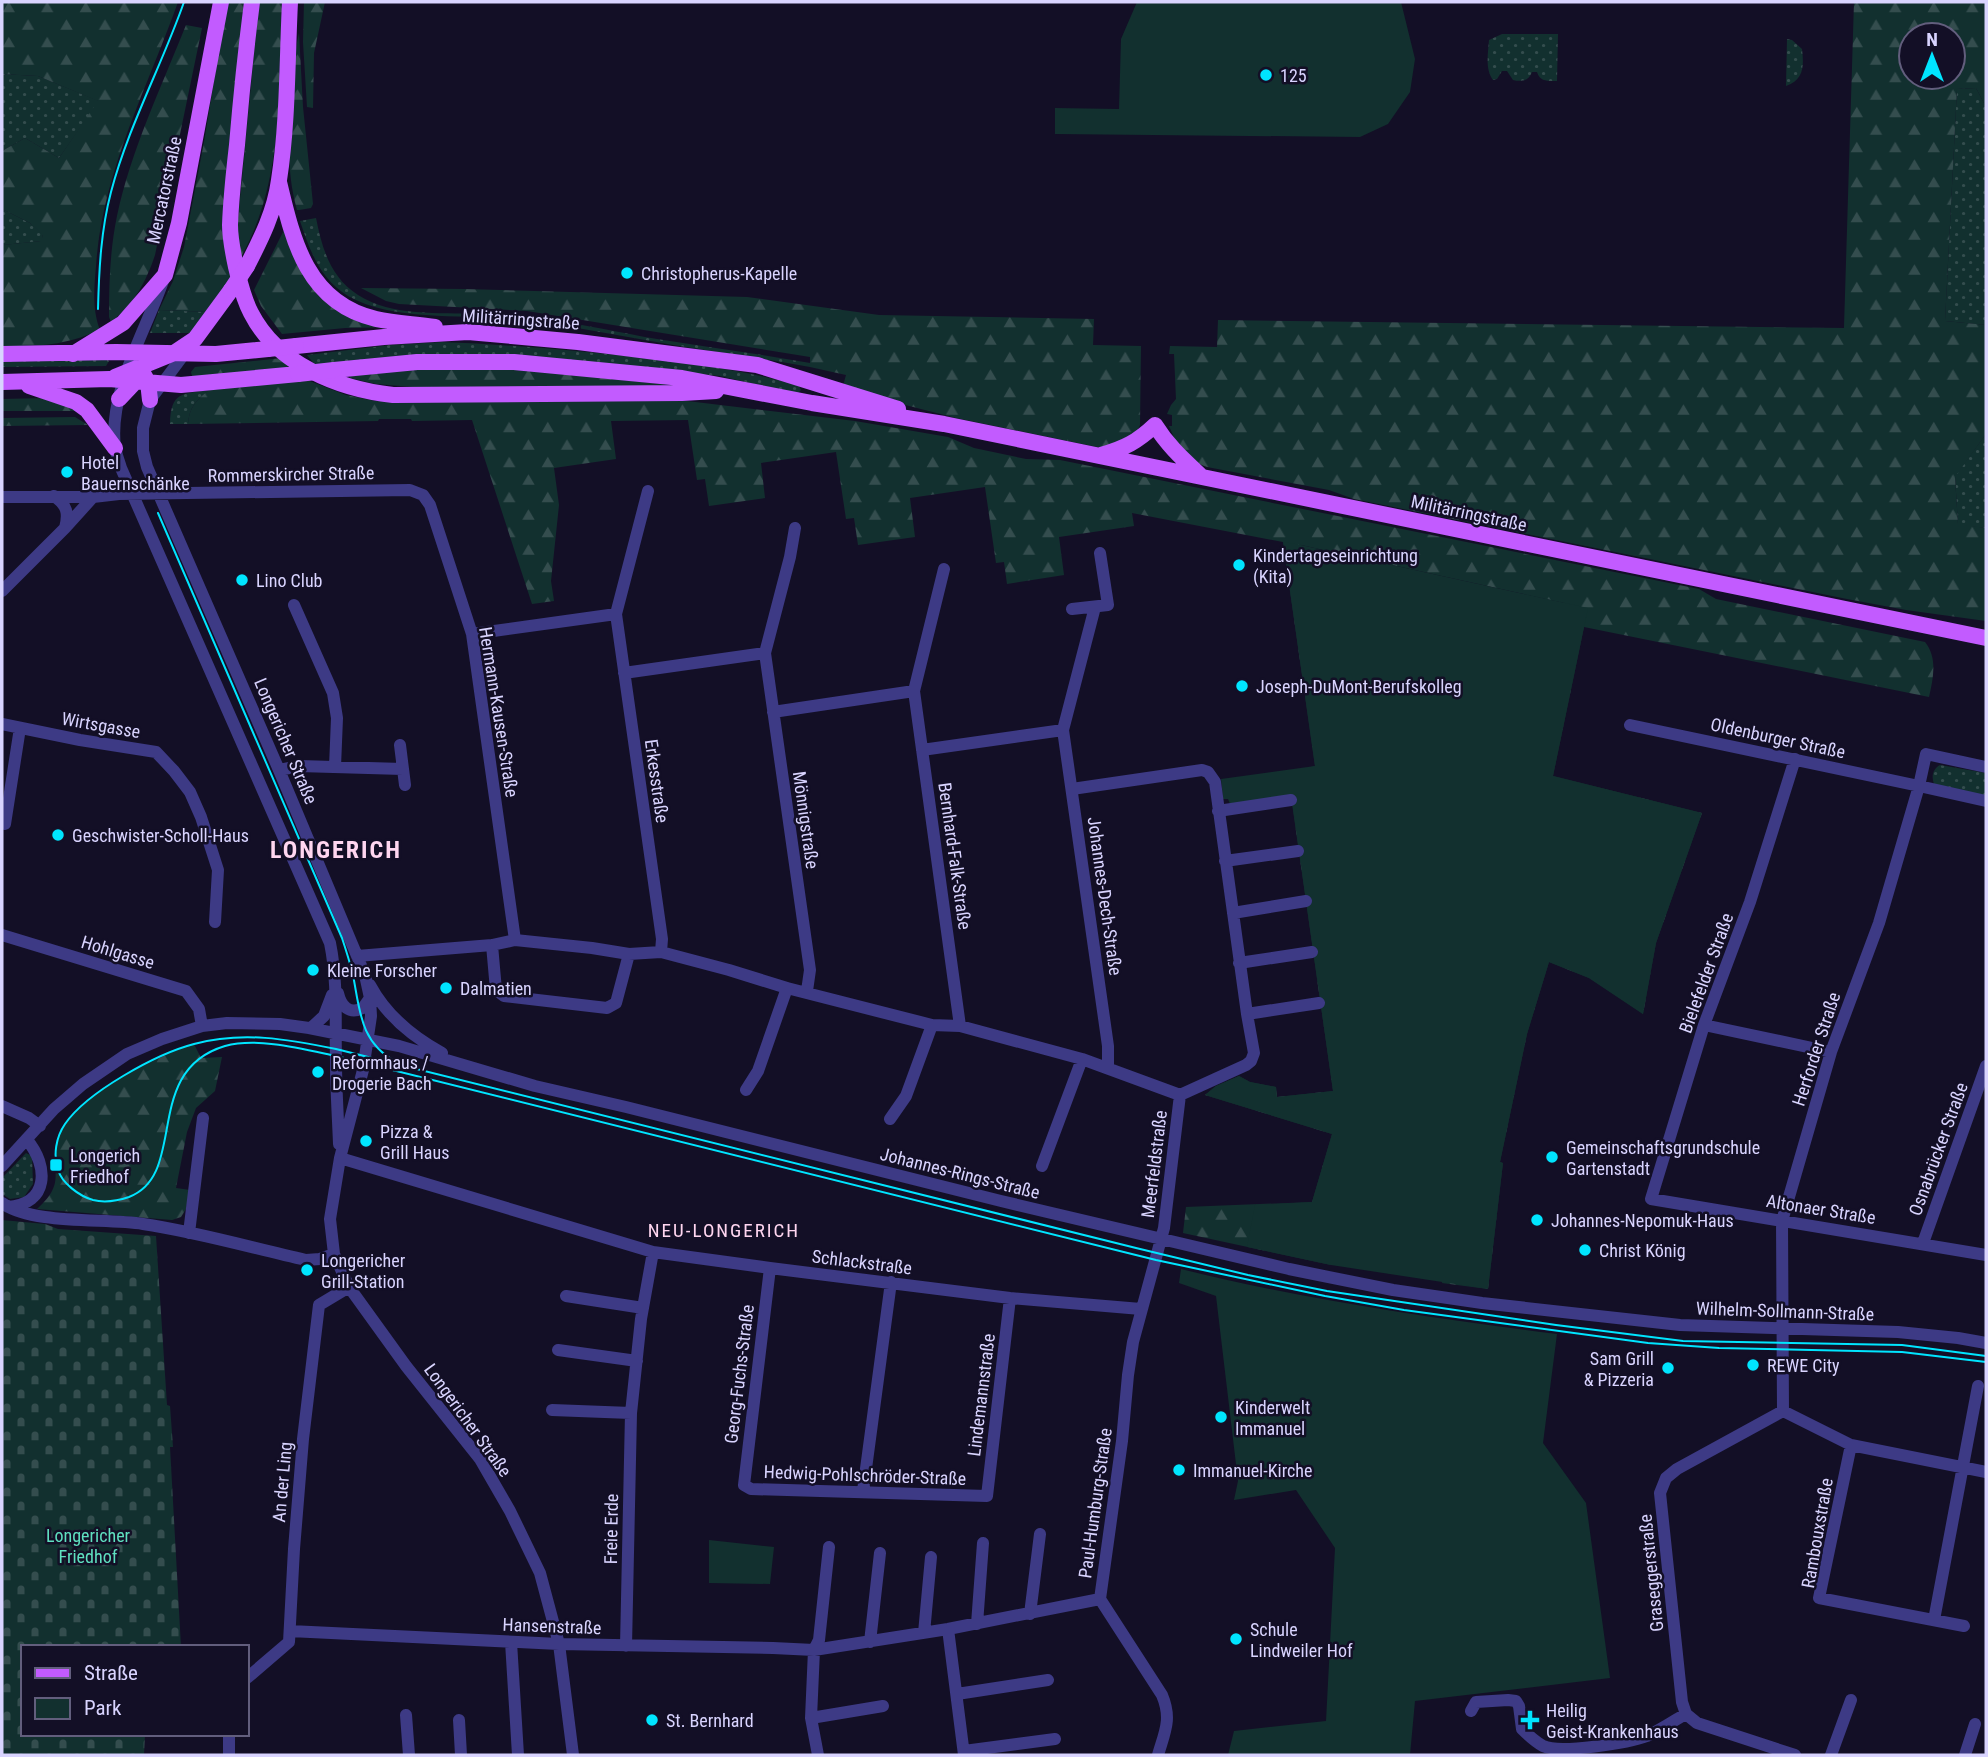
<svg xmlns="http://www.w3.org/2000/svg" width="1988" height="1757" font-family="'Roboto Condensed',sans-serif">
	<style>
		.grass { fill: url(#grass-dots) }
		.forest { fill: url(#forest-firs); fill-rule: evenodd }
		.cemetery { fill: url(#cemetery-stones) }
		.green { fill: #12302f }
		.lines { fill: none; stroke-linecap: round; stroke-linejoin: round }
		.minor { stroke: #3d3a85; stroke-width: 12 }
		.major { stroke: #c25bff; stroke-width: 16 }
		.tram { stroke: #00e5ff; stroke-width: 2 }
		.major-bridge { stroke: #c25bff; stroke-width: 16 }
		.poi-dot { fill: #00e5ff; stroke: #130f26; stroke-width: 2.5 }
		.labels { text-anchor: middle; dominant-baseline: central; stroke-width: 5; stroke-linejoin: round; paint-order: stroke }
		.poi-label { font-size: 18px; fill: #d9d4ff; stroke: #130f26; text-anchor: start }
		.street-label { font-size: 18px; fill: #d9d4ff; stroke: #130f26 }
		.park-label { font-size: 18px; fill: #5fe0c0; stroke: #130f26 }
		.neighbourhood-label { font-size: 19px; letter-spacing: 2px; fill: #ffd6f0; stroke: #130f26 }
		.district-label { font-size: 24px; font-weight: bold; letter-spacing: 2px; fill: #ffd6f0; stroke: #130f26 }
	</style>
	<defs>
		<pattern id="grass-dots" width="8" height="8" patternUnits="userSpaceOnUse" patternTransform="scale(1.75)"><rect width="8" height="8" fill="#12302f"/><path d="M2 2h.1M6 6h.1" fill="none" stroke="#344d4e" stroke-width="1.8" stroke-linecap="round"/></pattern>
		<pattern id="forest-firs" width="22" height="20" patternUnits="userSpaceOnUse" patternTransform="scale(1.75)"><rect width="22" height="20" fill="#12302f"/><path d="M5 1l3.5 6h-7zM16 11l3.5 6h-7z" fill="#344d4e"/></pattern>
		<pattern id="cemetery-stones" width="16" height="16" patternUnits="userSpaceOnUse" patternTransform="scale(1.75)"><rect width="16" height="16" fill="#12302f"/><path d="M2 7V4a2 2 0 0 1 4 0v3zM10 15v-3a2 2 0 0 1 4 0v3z" fill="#344d4e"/></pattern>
	</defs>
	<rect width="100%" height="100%" fill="#130f26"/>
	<!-- grass -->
	<path class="grass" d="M 1502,34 L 1558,34 L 1557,81 C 1548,81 1540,82 1537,72 L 1532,72 C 1529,81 1521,82 1513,80 L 1507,71 L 1502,71 L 1497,79 L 1493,80 C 1485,69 1488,54 1489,40 Z
		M 1787,39 L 1792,40 L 1802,49 C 1804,66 1804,80 1786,86 Z
		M 2,74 L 38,76 L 99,101 L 59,158 L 25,138 L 2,151 Z
		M 1976,88 L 1986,107 L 1986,325 L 1945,321 L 1957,89 Z
		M 2,209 L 30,223 L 43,234 L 42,241 L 3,245 L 2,246 Z
		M 316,218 C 322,248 330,277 358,295 C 392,317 439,312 478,314 C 501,315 524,317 547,320 C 584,324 621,333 657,339 C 708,347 759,354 810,363 L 810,367 C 767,359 723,353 679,346 C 626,337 574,326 521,320 C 468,313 395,323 348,296 C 320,279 310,251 300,221 Z
		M 159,310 L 208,312 L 192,333 L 150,333 Z
		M 442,342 C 516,345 588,351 661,360 C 708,366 754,372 799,386 L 801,390 L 798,393 L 793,393 L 720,376 L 507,355 L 414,355 L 315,365 L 307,355 L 390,345 Z
		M 107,359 L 109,361 L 106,366 L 2,367 L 2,360 Z
		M 209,390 C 196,400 189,408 188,424 L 170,424 C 171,392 181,394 209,390 Z
		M 1986,434 L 1986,528 L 1958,525 L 1955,476 Z
		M 1940,765 L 1986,773 L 1986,798 L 1934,784 C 1931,776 1933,769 1940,765 Z
		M 26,1153 L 32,1156 L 33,1184 L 24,1197 L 10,1199 L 2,1194 L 2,1178 Z"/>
	<!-- forest -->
	<path class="forest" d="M 2,2 L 178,2 C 147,89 102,173 96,266 C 94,289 92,309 100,330 C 63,346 41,346 2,346 L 2,246 L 3,245 L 41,241 L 43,235 L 30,223 L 2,209 L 2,151 L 25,138 L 59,158 L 98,101 L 38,76 L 2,74 Z
		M 227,2 L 245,2 L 230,278 L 208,312 L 159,310 L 173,281 L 184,247 L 204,142 Z
		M 259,2 L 284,2 C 279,85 284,182 241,257 L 237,230 Z
		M 304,2 L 325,2 L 314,53 L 313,108 L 307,107 L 303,42 Z
		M 1854,2 L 1986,2 L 1986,107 L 1976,88 L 1957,89 L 1945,321 L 1986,325 L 1986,434 L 1955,477 L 1958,524 L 1986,528 L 1986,621 L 1906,610 L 1847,599 L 1354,499 L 1329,490 L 1207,467 C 1185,459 1178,447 1169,426 L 1172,426 L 1172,415 L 1167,414 L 1171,405 L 1176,399 L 1174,354 L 1169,354 L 1170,346 L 1217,347 L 1218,320 L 1844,328 ZM 1911,35 L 1953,35 L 1953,77 L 1911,77 Z
		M 186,25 L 202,28 L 155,255 C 146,282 134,304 111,322 L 109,317 C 109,283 110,250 117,216 C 131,150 161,88 186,25 Z
		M 299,33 L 303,107 L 313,204 L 311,208 L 299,210 L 297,210 C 287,173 289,148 291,111 C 292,84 293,59 299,33 Z
		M 287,224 L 312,284 L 400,327 L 345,328 L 282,334 L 261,306 L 254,290 Z
		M 361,288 L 464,289 L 747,297 L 879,315 L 1094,319 L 1093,345 L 1141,346 L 1140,425 L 1133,441 L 1102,448 L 956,418 L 882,399 L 843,386 L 846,375 L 810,367 L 810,357 L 527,311 L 399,304 L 386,301 Z
		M 282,358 L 289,368 L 197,376 L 192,376 L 191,372 L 195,367 Z
		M 510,369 L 682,386 L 413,387 L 376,384 L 350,378 L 350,376 L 404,370 Z
		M 307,380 L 346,395 L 375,401 L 687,401 L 855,421 L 948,437 L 974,448 L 1026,459 L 1060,460 L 1699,589 L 1716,599 L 1925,642 C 1938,658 1933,679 1929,697 L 1584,627 L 1553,776 L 1702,813 L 1656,943 L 1643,1014 L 1589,978 L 1549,962 L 1527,1034 L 1500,1162 L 1503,1163 L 1488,1289 L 1442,1283 L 1541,890 L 1564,603 L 1301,545 L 1343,915 L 1331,1265 L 1183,1233 L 1186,1207 L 1312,1202 L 1332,1134 L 1205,1095 L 1216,1086 L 1239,1076 L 1250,1082 L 1276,1087 L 1277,1097 L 1333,1091 L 1291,796 L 1311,767 L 1315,766 L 1283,542 L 1132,513 L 1134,526 L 1059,537 L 1064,575 L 1007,584 L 1004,562 L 996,563 L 985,487 L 910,498 L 915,537 L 858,545 L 854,518 L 846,519 L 836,452 L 761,463 L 765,498 L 709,506 L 705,479 L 697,480 L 688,420 L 611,421 L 616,459 L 554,468 L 559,505 L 551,581 L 554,601 L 532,604 L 472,420 L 412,421 L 411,419 L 379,419 L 378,421 L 188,424 C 189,408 196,400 209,390 Z
		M 47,398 L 63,402 L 77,411 L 2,411 L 2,399 Z
		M 75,417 L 88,425 L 2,426 L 2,418 Z
		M 194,1044 L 201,1058 L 222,1057 L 215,1091 L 196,1108 L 187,1132 L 176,1188 L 190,1190 L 186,1209 L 181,1217 L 172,1220 L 37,1209 C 67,1182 50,1173 57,1141 C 65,1100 158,1056 194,1044 Z"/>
	<!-- cemetery -->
	<path class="cemetery" d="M 2,1220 L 45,1224 L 58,1229 L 156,1236 L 167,1405 L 170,1406 L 173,1447 L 170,1447 L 181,1647 L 23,1647 L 23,1734 L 145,1734 L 144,1755 L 2,1755 Z"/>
	<!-- green -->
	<path class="green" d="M 1137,2 L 1401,2 L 1415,59 L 1410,92 L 1388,124 L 1360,137 L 1055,134 L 1055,108 L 1119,109 L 1121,39 Z
		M 1283,542 L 1301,545 L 1588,608 L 1553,776 L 1702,813 L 1656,943 L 1643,1014 L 1589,978 L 1549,962 L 1527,1034 L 1500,1162 L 1503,1163 L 1488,1289 L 1331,1265 L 1247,1247 L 1255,1205 L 1312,1202 L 1332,1134 L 1205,1095 L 1216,1086 L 1239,1076 L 1250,1082 L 1276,1087 L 1277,1097 L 1333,1091 L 1291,795 L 1230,804 L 1228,799 L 1223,799 L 1221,779 L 1315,766 Z
		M 1181,1269 C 1305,1300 1431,1318 1557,1334 L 1543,1443 L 1586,1503 L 1610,1678 L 1415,1701 L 1410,1755 L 1228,1755 L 1234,1731 L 1326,1721 L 1335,1548 L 1296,1490 L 1234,1500 L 1238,1481 L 1216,1296 L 1179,1283 Z
		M 709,1540 L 774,1547 L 770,1584 L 709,1583 Z"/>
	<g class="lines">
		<!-- minor -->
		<path class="minor" d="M 164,278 C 147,329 108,391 115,447 C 116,454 119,461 121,468 L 330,943 C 338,982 335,1022 336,1062 C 336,1089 338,1117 339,1144
			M 188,349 L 150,400 L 143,428 L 143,451 L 147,467 L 279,770 L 365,975 L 370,998 L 371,1016 L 363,1070 L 340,1158 L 330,1219 L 334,1254 L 349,1287 L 406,1366 L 480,1459 L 510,1511 L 540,1573 L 559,1644 L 573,1755
			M 648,491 L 616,614 L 662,939 L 661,952
			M 54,496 C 67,505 69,513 65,528
			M 2,497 L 93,497 L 119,494 L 410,490 L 423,495 L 430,505 L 472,634 L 515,940
			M 2,591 L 65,528 L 93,497
			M 294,605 L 333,693 L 337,718 L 335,767
			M 1072,609 L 1108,605 L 1100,553
			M 472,634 L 616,614
			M 765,653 L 790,557 L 795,528
			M 624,673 L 765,653 L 810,970 L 807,991
			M 914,691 L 944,569
			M 773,712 L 914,691 L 960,1026
			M 2,724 L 80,740 L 156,752 L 174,771 L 190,792 L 201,817 L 218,870 L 215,922
			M 1630,725 L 1919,786 L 1926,754 L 1986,767
			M 1063,730 L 1095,607
			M 922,750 L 1063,730 L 1108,1046 L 1108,1068
			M 1795,759 L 1750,902 L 1704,1025 L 1651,1199 L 1986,1255
			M 403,769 L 405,785
			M 279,770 L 299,766 L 403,769 L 400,745
			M 1072,789 L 1202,770 L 1208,772 L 1215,782 L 1247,1014 L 1254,1053 L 1251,1061 L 1246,1065 L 1180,1095
			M 1986,801 L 1919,786 L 1879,923 L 1831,1052 L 1782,1221 L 1783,1411 L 1851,1445 L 1986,1472
			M 1218,811 L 1291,800
			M 5,824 L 20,728
			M 1225,861 L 1298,851
			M 1233,913 L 1306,901
			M 2,935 L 186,991 L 199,1009 L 202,1026
			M 492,945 L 496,990 L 504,996 L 607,1008 L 616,1003 L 629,954
			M 357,956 L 492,945 L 515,940 L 592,948 L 629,954 L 661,952 L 729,970 L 787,988 L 932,1025 L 960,1026 L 1082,1059 L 1180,1095
			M 1239,963 L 1312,952
			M 370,985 C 386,1015 413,1037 442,1053
			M 338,993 C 341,1006 349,1015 363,1008 L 370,998
			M 1247,1014 L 1319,1003
			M 1704,1025 L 1831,1052
			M 311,1028 L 324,1016 L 332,995
			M 746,1090 L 758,1071 L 787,988
			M 2,1106 L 29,1118 L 40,1126
			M 890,1119 L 906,1096 L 932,1025
			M 340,1158 L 653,1252 L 770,1268 L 1010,1298 L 1141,1309
			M 2,1166 L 54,1109 L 83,1084 L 127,1054 L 162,1039 L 202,1026 L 227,1023 L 280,1024 L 309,1028 L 399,1046 L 535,1086 L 626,1107 L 1001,1201 L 1289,1269 L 1393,1290 L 1482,1303 L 1680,1325 L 1898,1332 L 1958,1338 L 1986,1343
			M 1042,1166 L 1082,1059
			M 2,1203 C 33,1225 104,1218 143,1224 C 198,1232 252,1248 306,1260 L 320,1259 L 334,1254
			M 8,1207 C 49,1204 49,1166 27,1140
			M 189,1233 L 203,1118
			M 1923,1243 L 1986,1066
			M 770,1268 L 744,1485 L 751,1489 L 987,1496 L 1010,1298
			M 566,1296 L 643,1308
			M 558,1350 L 637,1361
			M 552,1410 L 631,1413
			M 1851,1445 L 1819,1598 L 1964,1626
			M 863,1491 L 891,1282
			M 1030,1614 L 1040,1534
			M 1934,1620 L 1978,1386
			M 977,1624 L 983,1543
			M 948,1629 L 964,1755
			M 290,1631 L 559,1644 L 773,1648 L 814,1650 L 948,1629 L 1100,1599
			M 924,1633 L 931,1557
			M 511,1642 L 518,1755
			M 870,1642 L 880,1553
			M 626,1646 L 631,1413 L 641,1319 L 653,1252
			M 247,1678 L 289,1642 L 294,1549 L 303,1439 L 319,1305 L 349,1287
			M 957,1694 L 1048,1680
			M 1471,1711 L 1476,1702 L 1508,1700 L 1516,1701 L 1519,1706 L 1522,1729 C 1528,1735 1536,1742 1543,1746 C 1560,1754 1629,1743 1647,1736 C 1660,1730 1673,1721 1686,1714 L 1697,1723 L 1795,1755
			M 1686,1714 L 1682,1702 L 1660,1493 L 1666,1478 L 1677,1469 L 1783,1411
			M 406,1715 L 409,1755
			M 811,1718 L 883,1706
			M 459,1720 L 461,1755
			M 964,1751 L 1055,1739
			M 229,1755 L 229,1734
			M 818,1755 L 811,1718 L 814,1650 L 819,1640 L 829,1547
			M 1158,1755 C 1165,1731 1172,1719 1162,1695 L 1100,1599 L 1122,1441 L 1128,1375 L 1133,1342 L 1164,1228 L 1180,1095
			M 1831,1755 L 1851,1700
			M 1965,1755 L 1975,1724"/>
		<!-- major -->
		<path class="major" d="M 252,2 C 246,49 241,97 237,145 C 234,171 231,198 230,225 C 230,239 233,253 236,267 C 240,283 243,298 251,313 C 277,364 338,389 393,395 L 682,393 L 716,391
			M 279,182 C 293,241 307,303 376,319 C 395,323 415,324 435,327
			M 247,266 C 261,239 275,211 279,180 C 288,122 287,61 290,2
			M 296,346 L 384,337 L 468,332 L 578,342 L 757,365 L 898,409
			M 2,354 L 116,352 L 216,354 L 268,349
			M 73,354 L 123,323 L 165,275 L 179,223 L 221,2
			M 334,370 L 417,362 L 514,362 L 682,378 L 812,403 L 944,424 L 1986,638
			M 144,375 L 148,382 L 150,400
			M 115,377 L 174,353 L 195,339 L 231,290
			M 2,382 L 109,379 L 181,385 L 298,374
			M 29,386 L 76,402 L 87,410 L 115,448
			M 119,399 L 136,381 L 143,378
			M 1101,455 C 1125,448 1137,442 1155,425 C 1168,446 1184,460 1201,476"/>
		<!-- tram -->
		<path class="tram" d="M 98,309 C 99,269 101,230 111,192 C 128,127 162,65 184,2
			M 158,513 L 342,938 C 346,950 350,963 353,975 C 360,1011 360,1042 396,1062
			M 1986,1356 L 1902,1345 L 1683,1341 L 1556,1325 L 1327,1291 L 1248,1275 L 1136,1248 L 336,1049 C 288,1039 242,1031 194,1044 C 156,1054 87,1092 65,1124 C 56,1137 53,1155 58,1170 C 62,1183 79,1196 93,1200 C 105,1203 117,1201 129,1197 C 189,1174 141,1071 225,1046 C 258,1037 303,1049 336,1056 L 1156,1260 L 1325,1296 L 1404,1310 L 1648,1343 L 1719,1348 L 1902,1352 L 1986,1362"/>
		<!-- major-bridge -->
		<path class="major-bridge" d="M 231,290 L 247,266
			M 268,349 L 296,346
			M 298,374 L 334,370"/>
	</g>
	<!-- markers -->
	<g class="poi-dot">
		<circle cx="1266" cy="75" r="7"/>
		<circle cx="627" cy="273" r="7"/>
		<circle cx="67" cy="472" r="7"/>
		<circle cx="1239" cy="565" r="7"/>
		<circle cx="242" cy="580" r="7"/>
		<circle cx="1242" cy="686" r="7"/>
		<circle cx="58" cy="835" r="7"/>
		<circle cx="313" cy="970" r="7"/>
		<circle cx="446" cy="988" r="7"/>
		<circle cx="318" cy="1072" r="7"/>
		<circle cx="366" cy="1141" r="7"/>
		<circle cx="1552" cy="1157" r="7"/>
		<rect x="49" y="1158" width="14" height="14" rx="3.5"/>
		<circle cx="1537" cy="1220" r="7"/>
		<circle cx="1585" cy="1250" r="7"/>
		<circle cx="307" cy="1270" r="7"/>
		<circle cx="1753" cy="1365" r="7"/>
		<circle cx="1668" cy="1368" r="7"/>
		<circle cx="1221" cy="1417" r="7"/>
		<circle cx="1179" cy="1470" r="7"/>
		<circle cx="1236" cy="1639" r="7"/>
		<circle cx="652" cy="1720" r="7"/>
		<path d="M1526.5 1709.5h7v7h7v7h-7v7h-7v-7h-7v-7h7z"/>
	</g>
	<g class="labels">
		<!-- poi labels -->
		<g class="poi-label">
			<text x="1280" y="75">125</text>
			<text x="641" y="273">Christopherus-Kapelle</text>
			<text x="81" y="462">Hotel<tspan x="81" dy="21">Bauernschänke</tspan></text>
			<text x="1253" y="555">Kindertageseinrichtung<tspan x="1253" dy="21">(Kita)</tspan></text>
			<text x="256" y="580">Lino Club</text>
			<text x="1256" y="686">Joseph-DuMont-Berufskolleg</text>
			<text x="72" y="835">Geschwister-Scholl-Haus</text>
			<text x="327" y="970">Kleine Forscher</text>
			<text x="460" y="988">Dalmatien</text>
			<text x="332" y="1062">Reformhaus /<tspan x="332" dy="21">Drogerie Bach</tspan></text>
			<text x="380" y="1131">Pizza &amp;<tspan x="380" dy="21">Grill Haus</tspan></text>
			<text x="1566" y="1147">Gemeinschaftsgrundschule<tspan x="1566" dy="21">Gartenstadt</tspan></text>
			<text x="70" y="1155">Longerich<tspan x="70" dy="21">Friedhof</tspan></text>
			<text x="1551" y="1220">Johannes-Nepomuk-Haus</text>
			<text x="1599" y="1250">Christ König</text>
			<text x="321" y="1260">Longericher<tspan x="321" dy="21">Grill-Station</tspan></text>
			<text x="1654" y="1358" text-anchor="end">Sam Grill<tspan x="1654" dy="21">&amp; Pizzeria</tspan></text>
			<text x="1767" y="1365">REWE City</text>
			<text x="1235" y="1407">Kinderwelt<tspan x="1235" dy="21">Immanuel</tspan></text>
			<text x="1193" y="1470">Immanuel-Kirche</text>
			<text x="1250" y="1629">Schule<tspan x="1250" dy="21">Lindweiler Hof</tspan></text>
			<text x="1546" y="1710">Heilig<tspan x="1546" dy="21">Geist-Krankenhaus</tspan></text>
			<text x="666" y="1720">St. Bernhard</text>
		</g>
		<!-- street labels -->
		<g class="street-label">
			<text transform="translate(164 190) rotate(-78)">Mercatorstraße</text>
			<text transform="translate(521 319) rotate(4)">Militärringstraße</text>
			<text transform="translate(291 474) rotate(-1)">Rommerskircher Straße</text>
			<text transform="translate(1469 513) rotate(12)">Militärringstraße</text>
			<text transform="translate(499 712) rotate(81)">Hermann-Kausen-Straße</text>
			<text transform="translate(101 725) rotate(10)">Wirtsgasse</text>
			<text transform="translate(1778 738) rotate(12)">Oldenburger Straße</text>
			<text transform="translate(286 741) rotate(67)">Longericher Straße</text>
			<text transform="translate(657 781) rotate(82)">Erkesstraße</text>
			<text transform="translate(806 820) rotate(82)">Mönnigstraße</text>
			<text transform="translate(955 856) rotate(82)">Bernhard-Falk-Straße</text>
			<text transform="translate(1105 896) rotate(82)">Johannes-Dech-Straße</text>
			<text transform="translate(118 952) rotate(17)">Hohlgasse</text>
			<text transform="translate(1706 973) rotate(-70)">Bielefelder Straße</text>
			<text transform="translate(1816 1049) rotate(-72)">Herforder Straße</text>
			<text transform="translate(1938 1149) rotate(-70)">Osnabrücker Straße</text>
			<text transform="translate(1154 1164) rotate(-83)">Meerfeldstraße</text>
			<text transform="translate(960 1173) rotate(14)">Johannes-Rings-Straße</text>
			<text transform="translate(1821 1209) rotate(9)">Altonaer Straße</text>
			<text transform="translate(862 1262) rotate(7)">Schlackstraße</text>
			<text transform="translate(1785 1311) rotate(2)">Wilhelm-Sollmann-Straße</text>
			<text transform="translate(739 1374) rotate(-83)">Georg-Fuchs-Straße</text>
			<text transform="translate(981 1395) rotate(-83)">Lindemannstraße</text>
			<text transform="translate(468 1420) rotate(54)">Longericher Straße</text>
			<text transform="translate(865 1475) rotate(2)">Hedwig-Pohlschröder-Straße</text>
			<text transform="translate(282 1482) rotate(-85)">An der Ling</text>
			<text transform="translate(1095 1503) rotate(-82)">Paul-Humburg-Straße</text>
			<text transform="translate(611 1529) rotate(-89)">Freie Erde</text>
			<text transform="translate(1817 1533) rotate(-80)">Rambouxstraße</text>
			<text transform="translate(1651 1573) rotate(-96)">Graseggerstraße</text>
			<text transform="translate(552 1626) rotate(2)">Hansenstraße</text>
		</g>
		<!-- park labels -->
		<g class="park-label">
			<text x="88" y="1535">Longericher<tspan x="88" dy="21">Friedhof</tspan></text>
		</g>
		<!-- neighbourhood labels -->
		<g class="neighbourhood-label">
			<text x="724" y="1230">NEU-LONGERICH</text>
		</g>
		<!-- district labels -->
		<g class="district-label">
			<text x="336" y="850">LONGERICH</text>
		</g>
	</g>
	<!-- border -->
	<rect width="1988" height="1757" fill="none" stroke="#d9d4ff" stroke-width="7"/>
	<!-- legend -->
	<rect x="21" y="1645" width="228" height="91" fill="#130f26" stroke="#625e7d" stroke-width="2"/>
	<rect x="35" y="1668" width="35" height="10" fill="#c25bff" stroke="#625e7d" stroke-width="2"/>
	<text x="84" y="1680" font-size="21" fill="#d9d4ff">Straße</text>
	<rect x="35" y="1698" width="35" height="21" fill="#12302f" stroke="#625e7d" stroke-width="2"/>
	<text x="84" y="1715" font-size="21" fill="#d9d4ff">Park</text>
	<!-- north arrow -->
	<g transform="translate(1932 56)"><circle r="33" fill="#130f26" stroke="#625e7d" stroke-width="2"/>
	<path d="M0-5L12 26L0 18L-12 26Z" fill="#00e5ff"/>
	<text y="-10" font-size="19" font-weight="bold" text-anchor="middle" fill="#d9d4ff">N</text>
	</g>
</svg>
